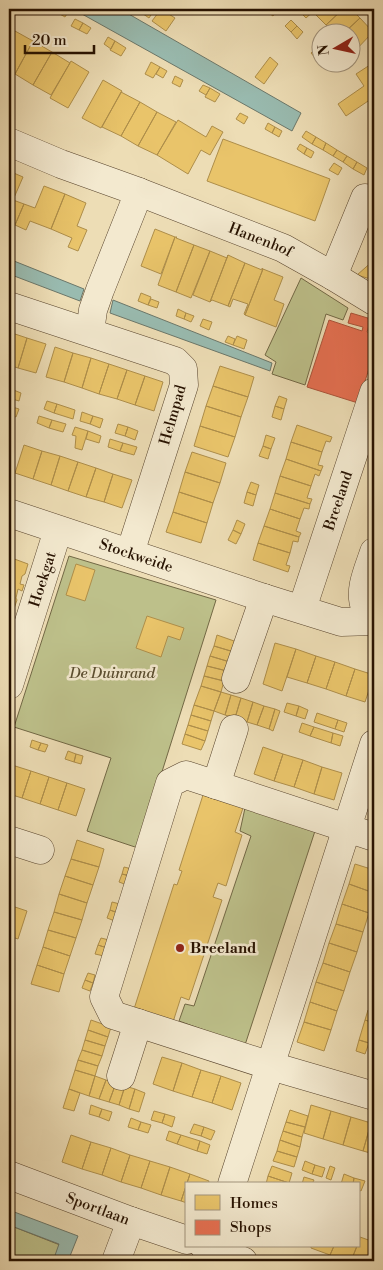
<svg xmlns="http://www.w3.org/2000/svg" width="383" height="1270" font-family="'Libre Bodoni',serif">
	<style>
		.green { fill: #bdc08a; stroke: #726845 }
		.water { fill: #99bbb0; stroke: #6b776a }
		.homes { fill: #e9c46a; stroke: #ae8e4a }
		.shops { fill: #e76f51; stroke: #ad5339 }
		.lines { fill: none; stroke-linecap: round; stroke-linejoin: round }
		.minor-casing { stroke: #58442d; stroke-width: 29 }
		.minor { stroke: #f3e9cf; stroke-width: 28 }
		.poi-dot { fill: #8f2418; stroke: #f3e9cf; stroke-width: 2 }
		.labels { text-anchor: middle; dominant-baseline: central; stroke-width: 5; stroke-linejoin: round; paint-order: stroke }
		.street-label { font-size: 15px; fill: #261100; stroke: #f3e9cf }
		.park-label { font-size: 15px; font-style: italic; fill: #5b4e30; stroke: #f3e9cf }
		.poi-label { font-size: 15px; font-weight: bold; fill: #261100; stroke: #f3e9cf; text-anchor: start }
	</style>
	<rect width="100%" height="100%" fill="#edddb5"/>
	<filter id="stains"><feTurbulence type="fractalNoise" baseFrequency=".004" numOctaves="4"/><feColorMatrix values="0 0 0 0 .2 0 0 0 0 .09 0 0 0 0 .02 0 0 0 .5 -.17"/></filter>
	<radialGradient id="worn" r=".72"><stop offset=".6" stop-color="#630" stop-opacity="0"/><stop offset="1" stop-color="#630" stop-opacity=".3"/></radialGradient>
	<!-- green -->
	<path class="green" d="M 301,278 L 348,308 L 343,320 L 326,314 L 305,385 L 272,374 L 276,362 L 265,355 Z
		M 69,556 L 216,600 L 138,848 L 87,831 L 111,758 L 14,727 Z
		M 245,808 L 315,831 L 245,1045 L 179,1021 L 185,1004 L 194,1006 L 251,836 L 240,831 Z
		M 9,1225 L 60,1245 L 53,1261 L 9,1261 Z"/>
	<!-- water -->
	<path class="water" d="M 73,9 L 120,9 L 301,113 L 292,131 Z
		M 9,259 L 84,289 L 80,301 L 9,274 Z
		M 113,300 L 272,363 L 270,371 L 110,313 Z
		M 9,1210 L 78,1236 L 68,1261 L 53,1261 L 59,1244 L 9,1225 Z"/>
	<!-- homes -->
	<path class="homes" d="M 51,9 L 70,9 L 65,17 Z
		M 136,9 L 155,9 L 149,18 Z
		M 161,9 L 175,18 L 166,31 L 152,21 Z
		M 267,9 L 278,9 L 273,16 L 266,11 Z
		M 297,9 L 316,9 L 306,18 Z
		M 316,9 L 343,9 L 326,25 L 313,12 Z
		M 343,9 L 351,9 L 360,18 L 345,32 L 333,32 L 326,25 Z
		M 360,18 L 373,32 L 353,53 L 350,51 L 350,32 L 345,32 Z
		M 75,19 L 83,23 L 79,30 L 71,26 Z
		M 291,20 L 297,26 L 291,32 L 285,26 Z
		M 83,23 L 91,28 L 87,34 L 79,30 Z
		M 297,26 L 303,32 L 297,39 L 291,32 Z
		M 9,27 L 15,31 L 9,42 Z
		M 15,31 L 33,41 L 15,74 L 9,71 L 9,42 Z
		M 108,37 L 115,41 L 111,49 L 104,44 Z
		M 33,41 L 52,52 L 33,85 L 15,74 Z
		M 115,41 L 126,48 L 121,56 L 110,50 Z
		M 317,47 L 320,51 L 320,56 L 317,60 L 311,53 Z
		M 52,52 L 70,63 L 51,95 L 33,85 Z
		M 270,57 L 278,64 L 264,84 L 255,77 Z
		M 374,58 L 374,97 L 346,116 L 338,104 L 364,86 L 356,74 L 373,63 L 371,60 Z
		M 71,61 L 89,72 L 68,108 L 50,98 Z
		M 151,62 L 160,67 L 153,78 L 145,74 Z
		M 160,67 L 167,71 L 163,78 L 156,74 Z
		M 175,76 L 183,80 L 180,87 L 172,83 Z
		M 103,80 L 122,91 L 101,128 L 82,118 Z
		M 203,85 L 210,88 L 206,95 L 199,91 Z
		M 210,88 L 220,94 L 215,102 L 205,97 Z
		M 121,92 L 140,102 L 121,136 L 102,127 Z
		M 140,102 L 157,112 L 138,146 L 121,136 Z
		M 157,112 L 176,122 L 157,155 L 138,146 Z
		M 240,113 L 248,117 L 244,124 L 236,119 Z
		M 178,120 L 206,137 L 212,126 L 223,132 L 210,155 L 201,150 L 188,174 L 157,155 Z
		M 268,123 L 275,127 L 272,133 L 265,129 Z
		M 275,127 L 282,131 L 279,137 L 272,133 Z
		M 306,131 L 316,137 L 312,144 L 302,137 Z
		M 316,137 L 326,143 L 323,150 L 312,144 Z
		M 223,139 L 330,179 L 315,221 L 207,181 Z
		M 326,143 L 337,150 L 333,156 L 323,150 Z
		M 300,144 L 307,148 L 304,154 L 297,149 Z
		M 307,148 L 314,152 L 311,158 L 304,154 Z
		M 337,150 L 347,156 L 343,162 L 333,156 Z
		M 347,156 L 357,162 L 353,169 L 343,162 Z
		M 357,162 L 367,168 L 364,175 L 353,169 Z
		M 334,163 L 342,168 L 338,175 L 329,170 Z
		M 9,171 L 23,177 L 13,200 L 24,204 L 15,225 L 9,223 Z
		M 44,186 L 65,194 L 51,229 L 30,221 L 26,230 L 15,225 L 24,204 L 35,208 Z
		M 65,194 L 86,203 L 77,226 L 87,230 L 78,251 L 68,247 L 72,238 L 51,229 Z
		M 155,229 L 175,237 L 161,274 L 141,266 Z
		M 175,237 L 177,237 L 176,238 L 194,245 L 176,292 L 158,285 Z
		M 194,245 L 210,251 L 191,298 L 176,292 Z
		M 210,251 L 227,258 L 228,255 L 210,302 L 193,295 Z
		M 228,255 L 245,263 L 228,306 L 212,300 L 210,302 Z
		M 374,260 L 374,280 L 357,275 Z
		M 245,263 L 262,270 L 262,268 L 263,269 L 245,315 L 244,314 L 248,304 L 233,299 L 230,307 L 228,306 Z
		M 263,269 L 283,277 L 274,300 L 284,304 L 276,327 L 245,315 Z
		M 141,293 L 151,297 L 148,305 L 138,301 Z
		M 151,299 L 159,302 L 157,308 L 148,305 Z
		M 178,309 L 186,313 L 184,319 L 176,316 Z
		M 186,313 L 194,316 L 191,322 L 184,319 Z
		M 203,319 L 212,322 L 209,330 L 200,326 Z
		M 9,332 L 27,338 L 18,368 L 9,365 Z
		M 228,336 L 235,339 L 233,345 L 225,342 Z
		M 237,336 L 247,340 L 244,349 L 233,345 Z
		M 27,338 L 46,344 L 36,373 L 18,368 Z
		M 55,347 L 73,353 L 64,382 L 46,377 Z
		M 73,353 L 91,358 L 82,388 L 64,382 Z
		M 91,358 L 109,364 L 99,394 L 82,388 Z
		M 109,364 L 127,370 L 117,399 L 99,394 Z
		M 220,366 L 254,377 L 248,397 L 213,386 Z
		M 127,370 L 145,376 L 135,405 L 117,399 Z
		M 145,376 L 163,382 L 154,411 L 135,405 Z
		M 213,386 L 248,397 L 241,417 L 206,406 Z
		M 11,389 L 21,393 L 19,401 L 9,398 Z
		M 279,396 L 287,399 L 284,409 L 275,406 Z
		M 47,401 L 57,404 L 54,413 L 44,409 Z
		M 57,404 L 75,410 L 73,419 L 54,413 Z
		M 9,406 L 19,409 L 16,417 L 9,414 Z
		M 206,406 L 241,417 L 235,437 L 200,426 Z
		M 275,406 L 284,409 L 281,420 L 272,417 Z
		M 82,412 L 93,416 L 90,424 L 80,421 Z
		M 39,416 L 52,420 L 49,428 L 37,423 Z
		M 93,416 L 103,419 L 100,428 L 90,424 Z
		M 52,420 L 66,424 L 63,432 L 49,428 Z
		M 118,424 L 128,427 L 125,436 L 115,433 Z
		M 297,425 L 332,437 L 330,442 L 326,441 L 322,452 L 291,442 Z
		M 200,426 L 235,437 L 228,457 L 194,446 Z
		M 75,427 L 88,431 L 82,450 L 75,448 L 76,436 L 72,435 Z
		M 128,427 L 138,431 L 135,440 L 125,436 Z
		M 88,431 L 101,436 L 99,443 L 86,439 Z
		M 266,435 L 275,438 L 271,449 L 263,446 Z
		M 110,439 L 123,443 L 120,451 L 108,447 Z
		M 9,440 L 14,442 L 9,458 Z
		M 291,442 L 322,452 L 318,465 L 323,466 L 321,471 L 286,459 Z
		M 123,443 L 137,447 L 134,455 L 120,451 Z
		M 24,445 L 42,451 L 33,479 L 15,473 Z
		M 263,446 L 271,449 L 268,459 L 259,456 Z
		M 42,451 L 60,456 L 51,485 L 33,479 Z
		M 192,452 L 226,463 L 220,483 L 185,472 Z
		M 60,456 L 78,462 L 68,491 L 51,485 Z
		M 286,459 L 321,471 L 319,476 L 315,474 L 311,486 L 280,476 Z
		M 78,462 L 96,468 L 86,497 L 68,491 Z
		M 96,468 L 113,474 L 104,502 L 86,497 Z
		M 185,472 L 220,483 L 213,503 L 179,492 Z
		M 113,474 L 132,480 L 122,508 L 104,502 Z
		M 280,476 L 311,486 L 307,498 L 312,499 L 310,504 L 275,493 Z
		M 251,482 L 259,485 L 256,495 L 247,492 Z
		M 179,492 L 213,503 L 207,523 L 173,512 Z
		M 247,492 L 256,495 L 253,506 L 244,503 Z
		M 275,493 L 310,504 L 309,509 L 304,508 L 300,519 L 270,509 Z
		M 270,509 L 300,519 L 296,531 L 301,533 L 299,537 L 264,526 Z
		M 173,512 L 207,523 L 201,543 L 166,532 Z
		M 237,520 L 245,524 L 241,534 L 233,530 Z
		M 264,526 L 299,537 L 298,542 L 293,541 L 290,553 L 258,543 Z
		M 233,530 L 241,534 L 236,544 L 228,540 Z
		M 258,543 L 290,553 L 286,565 L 290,566 L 288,572 L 253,560 Z
		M 9,557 L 28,564 L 25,574 L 22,576 L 20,584 L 24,585 L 22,591 L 18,589 L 16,598 L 17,600 L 10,620 L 9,621 Z
		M 76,564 L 95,570 L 85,601 L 66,595 Z
		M 147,616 L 184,628 L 180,640 L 168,636 L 161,657 L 136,648 Z
		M 217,635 L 237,642 L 234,652 L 214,646 Z
		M 275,643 L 296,649 L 282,691 L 263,684 Z
		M 214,646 L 234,652 L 230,662 L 210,656 Z
		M 296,649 L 316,656 L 307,683 L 287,677 Z
		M 210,656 L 230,662 L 227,671 L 207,666 Z
		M 316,656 L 335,662 L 326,689 L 307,683 Z
		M 335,662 L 355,669 L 346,696 L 326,689 Z
		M 207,666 L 227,671 L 224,681 L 204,676 Z
		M 355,669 L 374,675 L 365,702 L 346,696 Z
		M 204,676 L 224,681 L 221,692 L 201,686 Z
		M 201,686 L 221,692 L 214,711 L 194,705 Z
		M 221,692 L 231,695 L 225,715 L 214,711 Z
		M 231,695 L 241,698 L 235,718 L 225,715 Z
		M 241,698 L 253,702 L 247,722 L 235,718 Z
		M 253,702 L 264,706 L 257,725 L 247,722 Z
		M 287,703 L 299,706 L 296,716 L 284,712 Z
		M 194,705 L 214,711 L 211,721 L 191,715 Z
		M 264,706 L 275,709 L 269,729 L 257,725 Z
		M 299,706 L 308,710 L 305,719 L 296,716 Z
		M 275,709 L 280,711 L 273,731 L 269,729 Z
		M 317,713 L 338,720 L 335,729 L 314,722 Z
		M 191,715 L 211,721 L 208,731 L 188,725 Z
		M 338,720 L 347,723 L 344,732 L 335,729 Z
		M 302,723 L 314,727 L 310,736 L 299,732 Z
		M 188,725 L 208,731 L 205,741 L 185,734 Z
		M 314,727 L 333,733 L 331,743 L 310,736 Z
		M 333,733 L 343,736 L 340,746 L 331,743 Z
		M 185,734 L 205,741 L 201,750 L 182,744 Z
		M 32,740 L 41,743 L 38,750 L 30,747 Z
		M 41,743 L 48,745 L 45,752 L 38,750 Z
		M 263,747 L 283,754 L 274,781 L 254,774 Z
		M 68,751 L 76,754 L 74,762 L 65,759 Z
		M 76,754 L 83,756 L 81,764 L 74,762 Z
		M 283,754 L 303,760 L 294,787 L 274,781 Z
		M 303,760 L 322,767 L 314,794 L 294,787 Z
		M 12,765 L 31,771 L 22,798 L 9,794 L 9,775 Z
		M 322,767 L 342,773 L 334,800 L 314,794 Z
		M 31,771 L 49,777 L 40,804 L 22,798 Z
		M 49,777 L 67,783 L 58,810 L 40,804 Z
		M 67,783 L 85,789 L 76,816 L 58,810 Z
		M 203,795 L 243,808 L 235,832 L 242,835 L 226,886 L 218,883 L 213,897 L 222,900 L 189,1000 L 181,997 L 173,1022 L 134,1009 L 174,884 L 177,885 L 182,871 L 179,870 Z
		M 77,840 L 104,849 L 99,867 L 71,859 Z
		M 71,859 L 99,867 L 93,885 L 65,876 Z
		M 355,864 L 374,870 L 374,893 L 349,884 Z
		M 124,867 L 132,869 L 130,876 L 122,874 Z
		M 122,874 L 130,876 L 127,885 L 119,882 Z
		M 65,876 L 93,885 L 87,903 L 59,894 Z
		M 349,884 L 374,893 L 374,898 L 369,913 L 342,904 Z
		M 59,894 L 87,903 L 82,920 L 54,912 Z
		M 112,902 L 120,904 L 118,913 L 110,910 Z
		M 342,904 L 369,913 L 363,932 L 336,924 Z
		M 9,905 L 27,911 L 18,939 L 9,936 Z
		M 110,910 L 118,913 L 115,921 L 107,918 Z
		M 54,912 L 82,920 L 76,938 L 48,930 Z
		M 336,924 L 363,932 L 357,952 L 329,943 Z
		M 48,930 L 76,938 L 70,956 L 43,947 Z
		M 101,938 L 109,940 L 107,948 L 98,945 Z
		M 329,943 L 357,952 L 350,972 L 323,963 Z
		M 98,945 L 107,948 L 104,956 L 95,954 Z
		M 43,947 L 70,956 L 64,974 L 37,965 Z
		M 323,963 L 350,972 L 344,991 L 316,982 Z
		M 37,965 L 64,974 L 59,992 L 31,984 Z
		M 88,973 L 95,975 L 93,983 L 85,980 Z
		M 85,980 L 93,983 L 90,991 L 82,988 Z
		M 316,982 L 344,991 L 337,1011 L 310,1002 Z
		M 310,1002 L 337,1011 L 331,1030 L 304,1022 Z
		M 368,1010 L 374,1012 L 374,1023 L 365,1020 Z
		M 91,1020 L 111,1027 L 108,1037 L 88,1030 Z
		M 365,1020 L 374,1023 L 369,1043 L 359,1040 Z
		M 304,1022 L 331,1030 L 324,1051 L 297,1042 Z
		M 88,1030 L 108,1037 L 105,1046 L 85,1040 Z
		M 85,1040 L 105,1046 L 102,1056 L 82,1050 Z
		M 359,1040 L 369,1043 L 365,1054 L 356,1051 Z
		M 82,1050 L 102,1056 L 98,1066 L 78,1060 Z
		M 162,1057 L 182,1063 L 173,1091 L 153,1084 Z
		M 78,1060 L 98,1066 L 95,1076 L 75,1070 Z
		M 182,1063 L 201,1070 L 192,1097 L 173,1091 Z
		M 75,1070 L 95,1076 L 89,1096 L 69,1089 Z
		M 201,1070 L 221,1076 L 212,1103 L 192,1097 Z
		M 95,1076 L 106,1080 L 99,1099 L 89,1096 Z
		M 221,1076 L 241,1083 L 232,1110 L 212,1103 Z
		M 106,1080 L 116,1083 L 109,1102 L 99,1099 Z
		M 116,1083 L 125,1086 L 119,1105 L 109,1102 Z
		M 125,1086 L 135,1089 L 129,1109 L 119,1105 Z
		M 69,1089 L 80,1093 L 74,1111 L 63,1108 Z
		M 135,1089 L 145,1093 L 139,1112 L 129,1109 Z
		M 91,1105 L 102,1109 L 99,1117 L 89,1114 Z
		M 311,1105 L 331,1111 L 323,1139 L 304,1133 Z
		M 102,1109 L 112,1112 L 109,1121 L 99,1117 Z
		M 290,1110 L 308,1116 L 305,1127 L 286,1122 Z
		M 154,1111 L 165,1114 L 162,1123 L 151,1120 Z
		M 331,1111 L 351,1117 L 343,1145 L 323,1139 Z
		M 165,1114 L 175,1117 L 172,1127 L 162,1123 Z
		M 351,1117 L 371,1123 L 363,1151 L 343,1145 Z
		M 131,1118 L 141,1122 L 138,1130 L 128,1127 Z
		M 141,1122 L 151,1125 L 148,1133 L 138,1130 Z
		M 286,1122 L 305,1127 L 302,1137 L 283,1131 Z
		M 371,1123 L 374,1124 L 374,1154 L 363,1151 Z
		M 194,1124 L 204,1127 L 201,1136 L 190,1133 Z
		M 204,1127 L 215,1131 L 211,1140 L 201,1136 Z
		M 169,1131 L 181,1135 L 177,1144 L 166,1140 Z
		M 283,1131 L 302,1137 L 300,1147 L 280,1140 Z
		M 71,1135 L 91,1142 L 82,1169 L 62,1162 Z
		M 181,1135 L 200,1141 L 197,1151 L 177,1144 Z
		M 280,1140 L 300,1147 L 297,1157 L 277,1151 Z
		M 200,1141 L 210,1145 L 207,1154 L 197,1151 Z
		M 91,1142 L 111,1148 L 102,1175 L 82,1169 Z
		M 111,1148 L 130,1155 L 121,1182 L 102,1175 Z
		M 277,1151 L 297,1157 L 294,1167 L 273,1161 Z
		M 130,1155 L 150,1161 L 141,1188 L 121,1182 Z
		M 150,1161 L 170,1167 L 161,1195 L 141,1188 Z
		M 305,1161 L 315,1165 L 312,1174 L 302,1170 Z
		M 315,1165 L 325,1168 L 322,1177 L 312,1174 Z
		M 272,1166 L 292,1173 L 289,1183 L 268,1176 Z
		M 330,1166 L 335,1168 L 331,1180 L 326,1178 Z
		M 170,1167 L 190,1174 L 181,1201 L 161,1195 Z
		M 190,1174 L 209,1181 L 208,1184 L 187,1184 L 187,1203 L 181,1201 Z
		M 344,1174 L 354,1178 L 353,1184 L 341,1184 Z
		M 268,1176 L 289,1183 L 289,1184 L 266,1184 Z
		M 304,1177 L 314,1180 L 312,1184 L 302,1184 Z
		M 354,1178 L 365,1181 L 361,1191 L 359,1190 L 359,1184 L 353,1184 Z
		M 360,1237 L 374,1242 L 374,1256 L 372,1261 L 351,1261 L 357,1246 L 359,1246 Z
		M 311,1246 L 334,1246 L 330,1255 L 311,1248 Z
		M 334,1246 L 357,1246 L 351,1261 L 347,1261 L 330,1255 Z"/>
	<!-- shops -->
	<path class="shops" d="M 351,313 L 371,319 L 367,332 L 374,335 L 374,353 L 358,403 L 307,387 L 329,320 L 362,331 L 363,327 L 348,323 Z"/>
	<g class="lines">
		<defs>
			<g id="minor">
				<path id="s1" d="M 9,142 L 61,164 L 139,192 L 283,248 L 333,276 L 374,301"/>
				<path d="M 333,276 L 365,198"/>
				<path d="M 9,306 L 175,361 L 183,369 L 184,385 L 130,553"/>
				<path d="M 90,332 L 93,310 L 100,290 L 139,192"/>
				<path id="s2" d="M 9,513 L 264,598 L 341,622 L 374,621"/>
				<path d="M 374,552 C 369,568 358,590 365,607 C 367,612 371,616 374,620"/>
				<path id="s3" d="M 302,609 L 374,392"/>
				<path d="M 236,679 L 264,598"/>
				<path id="s4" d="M 9,685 L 58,530"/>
				<path d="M 216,785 L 234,729"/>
				<path d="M 374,837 L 186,775 L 170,783 L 104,997 L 113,1015 L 271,1066 L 374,1096"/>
				<path d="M 9,840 L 40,850"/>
				<path d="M 121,1076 L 138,1023"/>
				<path id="s5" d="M 9,1175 L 131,1221 L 187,1240"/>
				<path d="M 232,1184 L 374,744"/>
				<path d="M 204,1246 L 243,1261"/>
				<path d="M 116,1261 L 131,1221"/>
			</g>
		</defs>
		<!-- minor casing -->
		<use href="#minor" class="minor-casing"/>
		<!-- minor -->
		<use href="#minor" class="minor"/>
	</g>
	<!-- markers -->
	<circle class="poi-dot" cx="180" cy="948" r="5"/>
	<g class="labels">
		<!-- street labels -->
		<g class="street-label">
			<text stroke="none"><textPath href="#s1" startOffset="270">Hanenhof</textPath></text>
			<text transform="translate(173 415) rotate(-74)">Helmpad</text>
			<text stroke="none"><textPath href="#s3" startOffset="114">Breeland</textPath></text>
			<text stroke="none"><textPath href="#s2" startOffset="134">Stockweide</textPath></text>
			<text stroke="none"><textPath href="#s4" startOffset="111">Hoekgat</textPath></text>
			<text stroke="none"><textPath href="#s5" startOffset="95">Sportlaan</textPath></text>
		</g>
		<!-- park labels -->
		<g class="park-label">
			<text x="112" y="673">De Duinrand</text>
		</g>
		<!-- poi labels -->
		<g class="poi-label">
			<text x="190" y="948">Breeland</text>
		</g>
	</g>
	<!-- margin -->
	<rect width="383" height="1270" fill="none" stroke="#edddb5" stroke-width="30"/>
	<rect x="10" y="10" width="363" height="1250" fill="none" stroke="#261100" stroke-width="2.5"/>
	<rect x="15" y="15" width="353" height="1240" fill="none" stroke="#261100"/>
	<!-- legend -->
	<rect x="185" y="1182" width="175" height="65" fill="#f3e9cf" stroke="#a1937c"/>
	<rect x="195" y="1195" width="25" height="15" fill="#e9c46a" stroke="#a1937c"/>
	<text x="230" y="1208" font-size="15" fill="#261100">Homes</text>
	<rect x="195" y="1220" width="25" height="15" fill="#e76f51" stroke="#a1937c"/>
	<text x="230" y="1232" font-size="15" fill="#261100">Shops</text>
	<!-- north arrow -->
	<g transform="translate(336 48) rotate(261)"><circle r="24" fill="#f3e9cf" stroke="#a1937c"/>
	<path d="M0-4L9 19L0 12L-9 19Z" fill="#8f2418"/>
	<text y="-8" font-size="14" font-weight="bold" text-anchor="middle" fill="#261100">N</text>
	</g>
	<!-- scale -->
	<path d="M25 45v8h69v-8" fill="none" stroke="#261100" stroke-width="2.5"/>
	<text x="32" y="45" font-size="15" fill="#261100" stroke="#f3e9cf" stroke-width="4" paint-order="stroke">20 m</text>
	<rect width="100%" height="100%" filter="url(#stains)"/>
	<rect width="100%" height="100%" fill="url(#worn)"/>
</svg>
